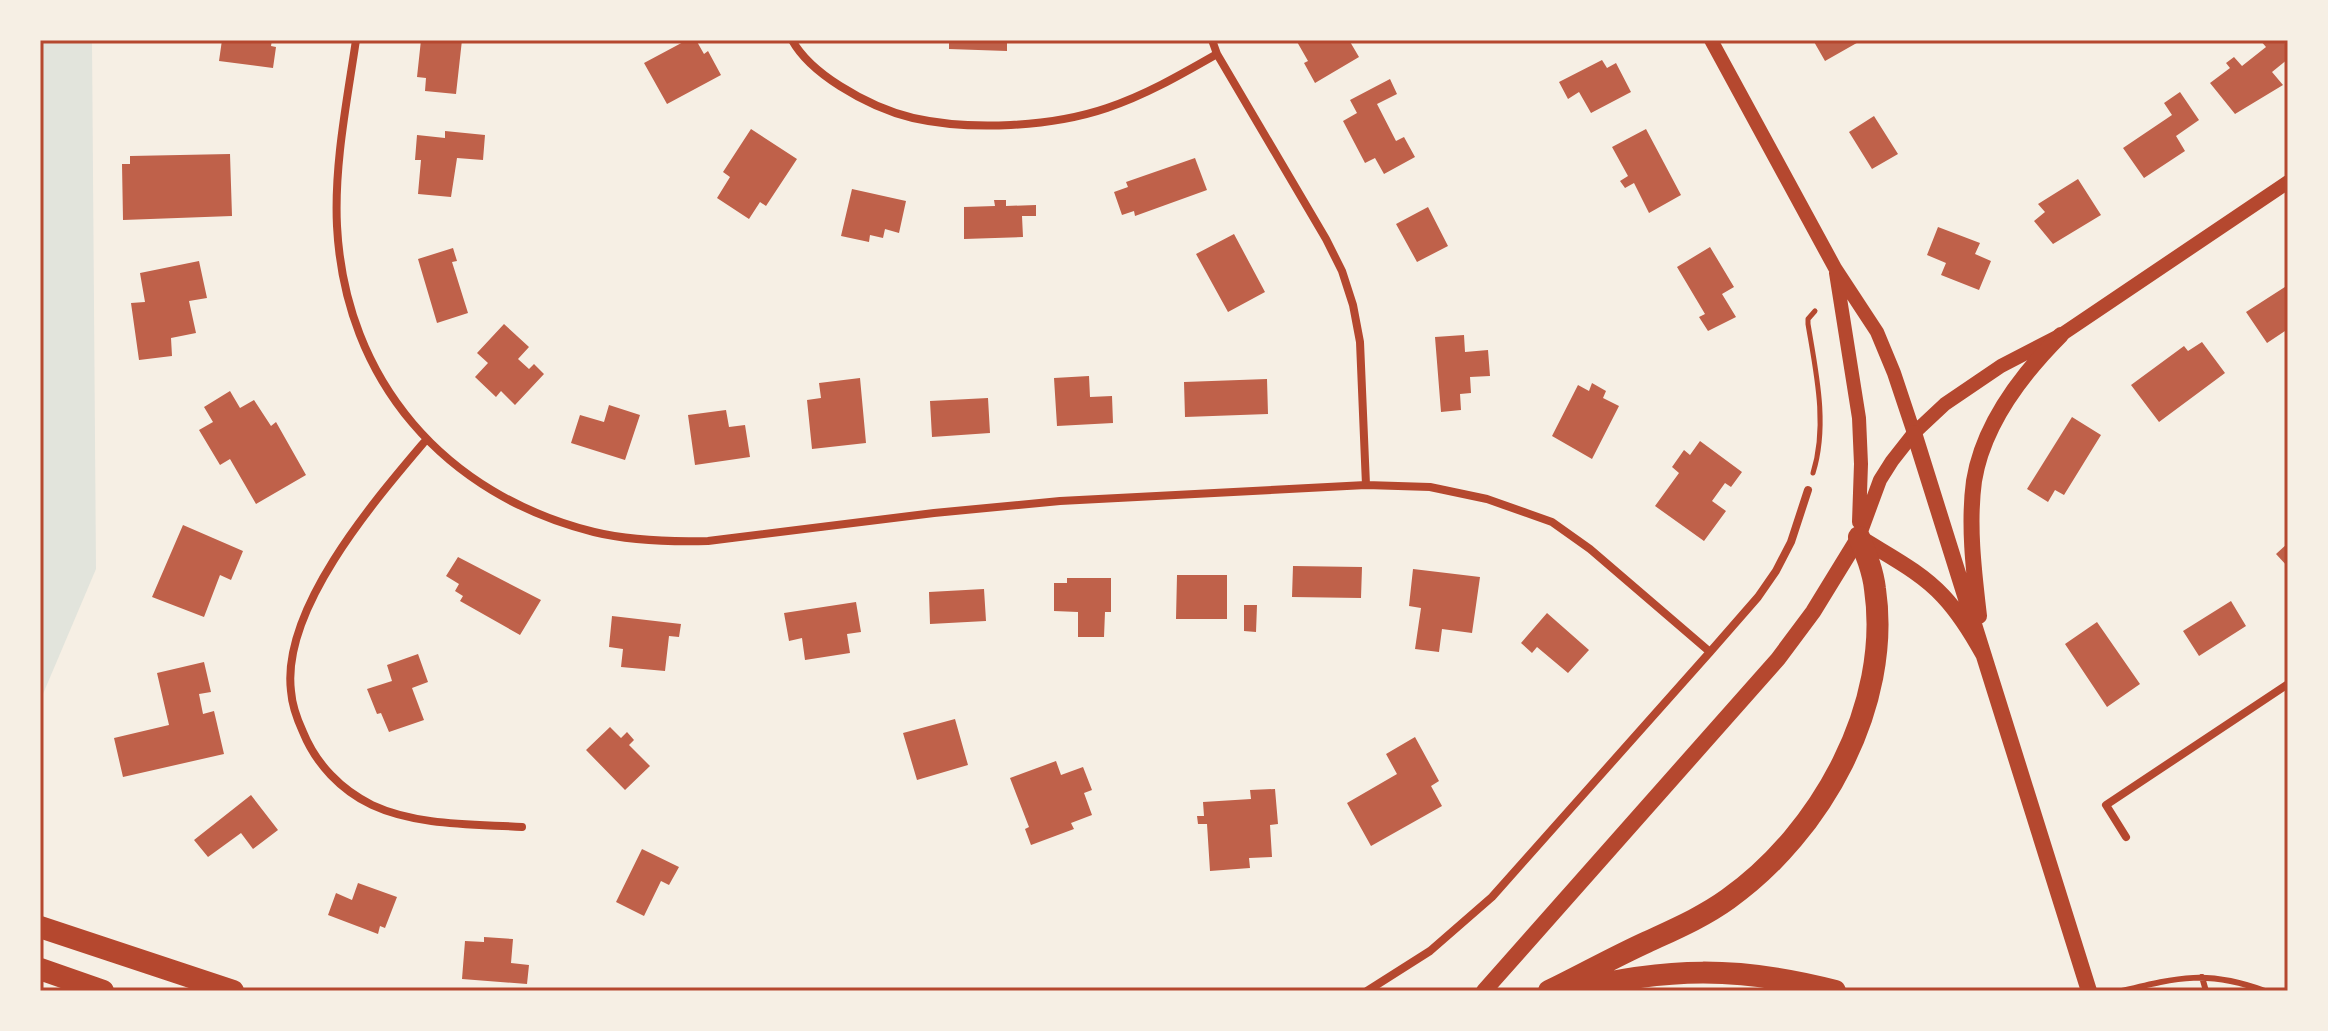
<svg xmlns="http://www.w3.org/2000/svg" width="2328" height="1031" font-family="'Asap Condensed',sans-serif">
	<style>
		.green { fill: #e2e4dc }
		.building { fill: #bf614a }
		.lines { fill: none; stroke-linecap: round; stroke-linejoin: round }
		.path { stroke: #b5482f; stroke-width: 5 }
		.service { stroke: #b5482f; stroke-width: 6 }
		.minor { stroke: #b5482f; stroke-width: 8 }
		.tertiary { stroke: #b5482f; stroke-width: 14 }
		.secondary { stroke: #b5482f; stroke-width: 16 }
		.trunk { stroke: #b5482f; stroke-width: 22 }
		.neatline { fill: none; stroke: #b5482f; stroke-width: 3 }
	</style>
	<rect width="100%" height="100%" fill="#f6efe4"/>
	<!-- green -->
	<path class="green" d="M 40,40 L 92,40 L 96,569 L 40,701 Z"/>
	<!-- building -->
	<path class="building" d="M 222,40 L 272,40 L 271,46 L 276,47 L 273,68 L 219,61 Z
		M 421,40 L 462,40 L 456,94 L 425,91 L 426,78 L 417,77 Z
		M 687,40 L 696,40 L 704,54 L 708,51 L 721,75 L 667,104 L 644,63 Z
		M 949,40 L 1007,40 L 1007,51 L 949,49 Z
		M 1296,40 L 1349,40 L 1359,57 L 1315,83 L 1304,63 L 1308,61 Z
		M 1813,40 L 1862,40 L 1825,61 Z
		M 2260,40 L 2282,40 L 2288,47 L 2288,59 L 2272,72 L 2283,85 L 2235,114 L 2210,83 L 2230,68 L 2226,63 L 2234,57 L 2242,66 L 2266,47 Z
		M 1602,60 L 1607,68 L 1616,63 L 1631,92 L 1591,113 L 1579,92 L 1568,99 L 1559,82 Z
		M 1390,79 L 1397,94 L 1377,104 L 1396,141 L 1404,137 L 1415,157 L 1384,174 L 1375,158 L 1365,163 L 1343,121 L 1357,113 L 1350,100 Z
		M 2180,92 L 2199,120 L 2176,136 L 2185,151 L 2144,178 L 2123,148 L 2172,115 L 2164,103 Z
		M 1874,116 L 1898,154 L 1872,169 L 1849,132 Z
		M 751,129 L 797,159 L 766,206 L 760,202 L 749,219 L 717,198 L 730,177 L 723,172 Z
		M 1646,129 L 1681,195 L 1649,213 L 1634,183 L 1625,188 L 1620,181 L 1628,176 L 1612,147 Z
		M 445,131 L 485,135 L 483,160 L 457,158 L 451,197 L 418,194 L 421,160 L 415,160 L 417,135 L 445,138 Z
		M 230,154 L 232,216 L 123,220 L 122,164 L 130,164 L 130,156 Z
		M 1195,158 L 1207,190 L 1135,216 L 1134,211 L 1122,215 L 1114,192 L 1128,187 L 1126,182 Z
		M 2078,179 L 2101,215 L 2053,244 L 2034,221 L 2045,212 L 2038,204 Z
		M 852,189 L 906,201 L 899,233 L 885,229 L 883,238 L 870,235 L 869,242 L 841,236 Z
		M 994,200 L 1006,200 L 1006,206 L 1036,205 L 1036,216 L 1022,216 L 1023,237 L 964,239 L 964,207 L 995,206 Z
		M 1428,207 L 1448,246 L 1417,262 L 1396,224 Z
		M 1938,227 L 1980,243 L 1975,254 L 1991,261 L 1979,290 L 1941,275 L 1946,263 L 1927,255 Z
		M 1234,234 L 1265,292 L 1228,312 L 1196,254 Z
		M 1710,247 L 1734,287 L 1722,294 L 1736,317 L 1708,331 L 1699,317 L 1705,314 L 1677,267 Z
		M 453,248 L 457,261 L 452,262 L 468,313 L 437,323 L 418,259 Z
		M 199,261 L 207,298 L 189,301 L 196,333 L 171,338 L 172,356 L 139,360 L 131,303 L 145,302 L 140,273 Z
		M 2288,285 L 2288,329 L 2267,343 L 2246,312 Z
		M 504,324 L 529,347 L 518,359 L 529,369 L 534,364 L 544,374 L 515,405 L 501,391 L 496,397 L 475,377 L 488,363 L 477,353 Z
		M 1464,335 L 1465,352 L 1488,350 L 1490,376 L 1470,377 L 1471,393 L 1460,394 L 1461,410 L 1441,412 L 1435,337 Z
		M 2202,342 L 2225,373 L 2159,422 L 2131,385 L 2184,346 L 2188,351 Z
		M 1089,376 L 1090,397 L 1112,396 L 1113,423 L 1057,426 L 1054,378 Z
		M 860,378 L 866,443 L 812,449 L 807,400 L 821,398 L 819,383 Z
		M 1267,379 L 1268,414 L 1185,417 L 1184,382 Z
		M 1592,383 L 1606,391 L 1603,398 L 1619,406 L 1592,459 L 1552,436 L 1578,385 L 1589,391 Z
		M 230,391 L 240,408 L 254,400 L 271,426 L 276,422 L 306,475 L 256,504 L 230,459 L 220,465 L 199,430 L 213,422 L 204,407 Z
		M 988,398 L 990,433 L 932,437 L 930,401 Z
		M 609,405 L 640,415 L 625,460 L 571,443 L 580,415 L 604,422 Z
		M 726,410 L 729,427 L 745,425 L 750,457 L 695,465 L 688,415 Z
		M 2072,417 L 2101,435 L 2064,495 L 2055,490 L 2048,502 L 2027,489 Z
		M 1700,441 L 1742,472 L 1731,487 L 1725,483 L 1712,501 L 1726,511 L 1704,541 L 1655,506 L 1679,473 L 1672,467 L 1684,450 L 1690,455 Z
		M 183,525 L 243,551 L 231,580 L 220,575 L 204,617 L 152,597 Z
		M 2288,543 L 2288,567 L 2276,554 Z
		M 458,557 L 541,600 L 520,635 L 460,601 L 463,596 L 455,591 L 459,584 L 446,576 Z
		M 1293,566 L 1362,567 L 1361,598 L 1292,597 Z
		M 1413,569 L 1480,577 L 1472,633 L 1442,629 L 1439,652 L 1415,649 L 1421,608 L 1409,606 Z
		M 1177,575 L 1227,575 L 1227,619 L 1176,619 Z
		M 1067,578 L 1111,578 L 1111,612 L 1105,612 L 1104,637 L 1078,637 L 1078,612 L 1054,611 L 1054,583 L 1067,583 Z
		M 984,589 L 986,621 L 930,624 L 929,592 Z
		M 2231,601 L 2246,626 L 2199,656 L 2183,631 Z
		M 856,602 L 861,632 L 847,634 L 850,653 L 805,660 L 802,638 L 789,641 L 784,613 Z
		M 1244,605 L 1257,605 L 1256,632 L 1244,631 Z
		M 1547,613 L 1589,650 L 1568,673 L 1537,647 L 1532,653 L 1521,643 Z
		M 612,616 L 681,624 L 679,637 L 669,636 L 665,671 L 621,667 L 623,649 L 609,647 Z
		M 2097,622 L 2140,684 L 2107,707 L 2065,644 Z
		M 418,654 L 428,682 L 412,688 L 424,720 L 389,732 L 381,713 L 377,714 L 367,689 L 392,681 L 387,665 Z
		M 204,662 L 211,692 L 199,694 L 203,714 L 214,711 L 224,754 L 123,777 L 114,738 L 169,725 L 157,673 Z
		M 955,719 L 968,765 L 917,780 L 903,733 Z
		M 610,727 L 621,738 L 627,732 L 634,740 L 629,745 L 650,766 L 625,790 L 586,750 Z
		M 1415,737 L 1439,781 L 1431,786 L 1442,806 L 1371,846 L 1347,803 L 1397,774 L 1386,754 Z
		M 1056,761 L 1061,775 L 1083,767 L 1092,790 L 1084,793 L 1092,815 L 1071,823 L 1074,829 L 1031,845 L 1025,829 L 1029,827 L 1010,778 Z
		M 1275,789 L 1278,824 L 1270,825 L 1272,857 L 1249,858 L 1250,868 L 1210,871 L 1207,824 L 1198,824 L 1197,816 L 1204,816 L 1203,802 L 1251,799 L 1250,790 Z
		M 251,795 L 278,830 L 253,849 L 241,833 L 208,857 L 194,840 Z
		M 642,849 L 679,867 L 669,885 L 661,881 L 644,916 L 616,902 Z
		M 358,883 L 397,897 L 385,928 L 380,926 L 378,934 L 328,915 L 336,893 L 352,900 Z
		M 484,937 L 513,939 L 511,963 L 529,965 L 527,984 L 462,979 L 465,941 L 484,942 Z"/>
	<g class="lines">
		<!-- path -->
		<path class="path" d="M 1813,473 C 1828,425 1816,372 1808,324 L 1808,319 L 1815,311"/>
		<!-- service -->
		<path class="service" d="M 2202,977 L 2206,991
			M 2122,991 C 2179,977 2208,970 2265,991"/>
		<!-- minor -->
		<path class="minor" d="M 356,40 C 347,101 334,165 337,226 C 345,381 445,495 594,532 C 631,541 669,542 708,541 L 934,513 L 1060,501 L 1366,485 L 1430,487 L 1487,499 L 1552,522 L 1590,549 L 1710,652
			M 792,40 C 803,60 821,74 840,86 C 862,100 888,112 913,118 C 971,131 1051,127 1107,108 C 1146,95 1182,74 1217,54
			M 1212,40 L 1217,54 L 1326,239 L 1342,271 L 1353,305 L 1360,342 L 1366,485
			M 426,440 C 376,499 281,608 291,691 C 292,705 297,719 303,732 C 316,764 341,790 372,805 C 417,826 474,824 522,827
			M 2126,837 L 2106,805 L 2288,684
			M 1367,991 L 1430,951 L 1492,897 L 1710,652 L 1758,597 L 1776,571 L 1791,542 L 1808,490"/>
		<!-- tertiary -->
		<path class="tertiary" d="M 1711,40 L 1835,268 L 1877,332 L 1894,373 L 1914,433
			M 1836,273 L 1859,418 L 1861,464 L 1859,522
			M 1859,537 L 1880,480 L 1892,461 L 1914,433 L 1945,404 L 2001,366 L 2061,335 L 2288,182"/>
		<!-- secondary -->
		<path class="secondary" d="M 1914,433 L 2089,991
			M 1979,616 C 1974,573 1968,525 1974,481 C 1983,425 2022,374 2061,335
			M 1484,991 L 1778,659 L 1813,612 L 1859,537 C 1887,555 1920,571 1943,596 C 1959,613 1972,634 1983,654"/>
		<!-- trunk -->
		<path class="trunk" d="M 40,927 L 233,991
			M 40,969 L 103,991
			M 1549,991 C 1582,975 1614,957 1647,942 C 1675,929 1703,917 1728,899 C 1821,833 1892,705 1875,589 C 1873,571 1866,554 1859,537
			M 1570,991 C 1666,967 1739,966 1835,991"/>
	</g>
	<!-- border -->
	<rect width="2328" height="1031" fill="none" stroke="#f6efe4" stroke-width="84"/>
	<rect x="42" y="42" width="2244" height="947" class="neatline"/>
</svg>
